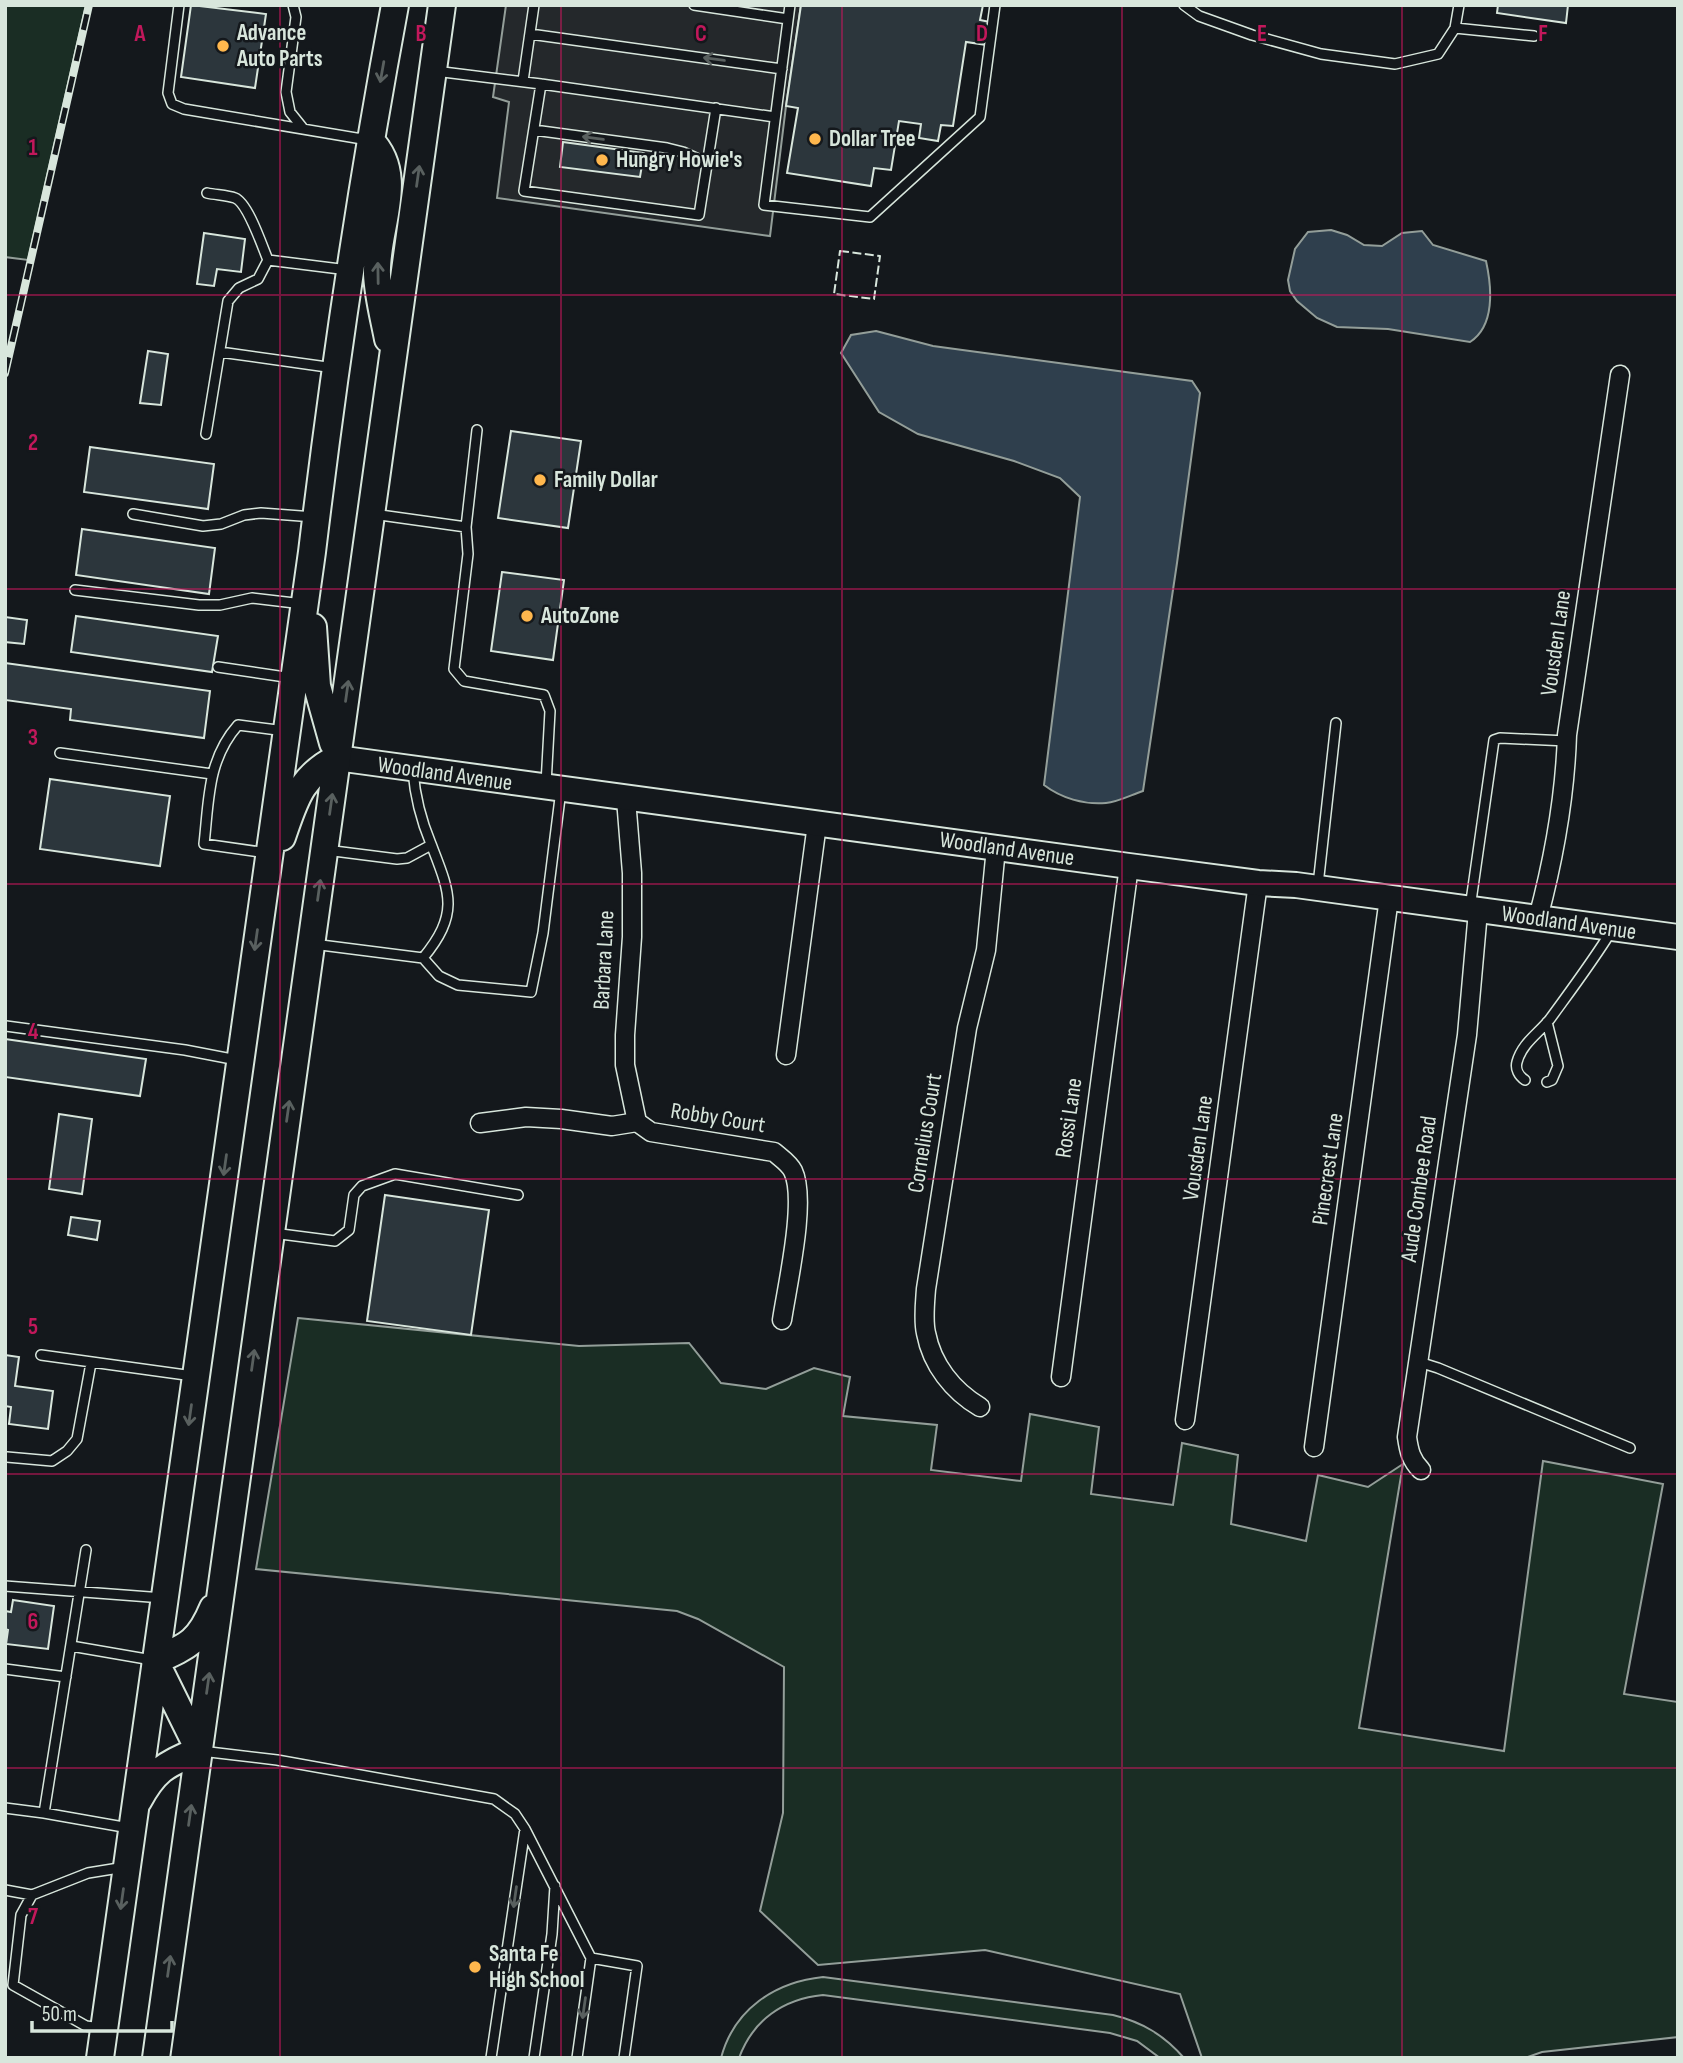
<svg xmlns="http://www.w3.org/2000/svg" width="1683" height="2063" font-family="'Sofia Sans Condensed',sans-serif">
	<style>
		.green { fill: #1a2d24; stroke: #939e99; stroke-width: 2 }
		.parking { fill: #24282b; stroke: #939e99; stroke-width: 2 }
		.water { fill: #2f3f4d; stroke: #939e99; stroke-width: 2 }
		.building { fill: #2c363c; stroke: #d8e6dc; stroke-width: 2 }
		.lines { fill: none; stroke-linecap: round; stroke-linejoin: round }
		.lane-casing { stroke: #d8e6dc; stroke-width: 12 }
		.street-casing { stroke: #d8e6dc; stroke-width: 21 }
		.secondary-casing { stroke: #d8e6dc; stroke-width: 28 }
		.primary-casing { stroke: #d8e6dc; stroke-width: 30 }
		.lane { stroke: #14181c; stroke-width: 9 }
		.street { stroke: #14181c; stroke-width: 18 }
		.secondary { stroke: #14181c; stroke-width: 24 }
		.primary { stroke: #14181c; stroke-width: 26 }
		.rail-casing { stroke: #d8e6dc; stroke-width: 8 }
		.rail { stroke: #14181c; stroke-width: 5; stroke-dasharray: 16; stroke-linecap: butt }
		.fence { stroke: #d8e6dc; stroke-width: 2; stroke-dasharray: 9 3.5; stroke-linecap: butt }
		.oneway { stroke: #59605f }
		.grid { fill: none; stroke: #c2185b; stroke-width: 2; stroke-opacity: 0.55 }
		.poi-dot { fill: #ffb74d; stroke: #14181c; stroke-width: 2.5 }
		.labels { text-anchor: middle; dominant-baseline: central; stroke-width: 5; stroke-linejoin: round; paint-order: stroke }
		.poi-label { font-size: 23px; font-weight: bold; fill: #d8e6dc; stroke: #14181c; text-anchor: start }
		.street-label { font-size: 23px; fill: #d8e6dc; stroke: #14181c }
		.grid-label { font-size: 23px; text-anchor: middle; font-weight: bold; fill: #c2185b; stroke: #14181c; stroke-width: 5; stroke-linejoin: round; paint-order: stroke }
	</style>
	<rect width="100%" height="100%" fill="#14181c"/>
	<!-- green -->
	<path class="green" d="M 5,5 L 86,5 L 28,260 L 5,257 Z
		M 298,1318 L 579,1346 L 689,1343 L 721,1383 L 766,1389 L 814,1368 L 850,1377 L 843,1416 L 937,1425 L 931,1470 L 1021,1481 L 1030,1414 L 1099,1427 L 1091,1494 L 1173,1505 L 1182,1443 L 1238,1455 L 1231,1524 L 1306,1541 L 1318,1475 L 1368,1487 L 1403,1464 L 1359,1728 L 1504,1751 L 1543,1461 L 1663,1484 L 1624,1694 L 1678,1702 L 1678,2037 L 1542,2052 L 1525,2058 L 1202,2058 L 1180,1994 L 985,1950 L 818,1965 L 760,1911 L 783,1813 L 784,1667 L 698,1619 L 677,1611 L 256,1569 Z
		M 823,1977 L 1113,2015 C 1142,2022 1164,2035 1184,2058 L 1160,2058 L 1137,2041 L 1110,2033 L 823,1995 C 783,1999 753,2020 739,2058 L 721,2058 C 734,2009 775,1982 823,1977 Z"/>
	<!-- parking -->
	<path class="parking" d="M 506,5 L 801,5 L 786,106 L 770,236 L 497,198 L 509,102 L 493,97 Z"/>
	<!-- water -->
	<path class="water" d="M 1331,230 L 1347,235 L 1364,245 L 1382,246 L 1402,233 L 1422,231 L 1433,245 L 1486,261 C 1492,288 1495,326 1470,342 L 1388,329 L 1337,327 L 1317,318 L 1297,301 L 1290,291 L 1288,280 L 1295,249 L 1308,232 Z
		M 876,331 L 933,346 L 1192,381 L 1200,393 L 1177,563 L 1143,791 C 1131,795 1118,802 1106,803 C 1084,805 1061,798 1044,785 L 1080,497 L 1060,478 L 1014,461 L 918,434 L 879,412 L 841,353 L 851,335 Z"/>
	<!-- building -->
	<path class="building" d="M 191,5 L 266,14 L 255,88 L 181,77 Z
		M 801,5 L 983,5 L 980,20 L 990,22 L 987,45 L 966,42 L 953,126 L 941,125 L 938,141 L 919,138 L 921,124 L 899,121 L 891,170 L 874,168 L 871,186 L 787,173 L 798,108 L 786,106 Z
		M 1498,5 L 1568,5 L 1566,23 L 1497,13 Z
		M 563,142 L 644,153 L 640,177 L 560,167 Z
		M 204,233 L 245,239 L 241,272 L 217,269 L 214,286 L 197,284 Z
		M 148,351 L 168,354 L 161,405 L 140,403 Z
		M 511,431 L 581,441 L 568,528 L 498,518 Z
		M 90,447 L 214,464 L 208,509 L 84,492 Z
		M 82,529 L 215,548 L 209,594 L 76,575 Z
		M 502,572 L 564,580 L 553,660 L 491,651 Z
		M 76,616 L 218,636 L 212,672 L 71,652 Z
		M 5,617 L 27,620 L 24,644 L 5,642 Z
		M 5,663 L 210,691 L 204,738 L 70,720 L 71,709 L 5,700 Z
		M 50,779 L 170,796 L 160,866 L 40,849 Z
		M 5,1039 L 146,1059 L 140,1096 L 5,1077 Z
		M 59,1114 L 92,1119 L 82,1194 L 49,1189 Z
		M 385,1195 L 489,1210 L 471,1335 L 367,1321 Z
		M 71,1217 L 100,1221 L 97,1240 L 68,1235 Z
		M 5,1355 L 19,1357 L 15,1386 L 53,1391 L 48,1429 L 9,1424 L 11,1407 L 5,1406 Z
		M 13,1600 L 54,1606 L 48,1649 L 6,1644 L 8,1630 L 5,1629 L 5,1611 L 11,1612 Z"/>
	<g class="lines">
		<defs>
			<path id="lane" d="M 179,5 L 168,93 L 172,104 L 184,109 L 368,140
				M 293,5 L 296,17 L 286,92 L 290,112 L 302,127
				M 694,5 L 788,19
				M 790,5 L 764,205 L 870,217 L 980,117 L 995,5
				M 1184,5 L 1199,16 L 1252,35 L 1321,54 L 1395,64 L 1438,54 L 1455,28
				M 1459,5 L 1455,28 L 1534,36
				M 530,34 L 782,69
				M 435,71 L 541,84 L 775,117
				M 523,81 L 534,5
				M 541,84 L 524,191 L 699,215 L 716,108
				M 534,130 L 667,148 L 683,152 L 707,163
				M 268,260 L 348,270
				M 220,352 L 334,368
				M 206,434 L 228,301 L 239,288 L 258,279 L 268,260 C 262,246 248,203 235,198 C 227,195 216,195 207,193
				M 133,514 L 203,526 L 221,524 L 244,515 L 261,513 L 314,517
				M 373,514 L 466,527 L 468,554 L 454,669 L 464,681 L 544,695 L 550,711 L 546,784
				M 466,527 L 477,430
				M 75,590 L 199,605 L 220,605 L 252,598 L 303,604
				M 218,667 L 292,678
				M 60,753 L 212,774
				M 413,771 C 415,797 421,820 431,844 C 450,893 460,913 423,958
				M 326,850 L 397,859 L 407,858 L 431,845
				M 267,853 L 204,844 C 209,801 207,760 238,725 L 285,731
				M 1318,885 L 1336,723
				M 1470,908 L 1494,740 L 1500,738 L 1567,741
				M 313,944 L 423,958 L 439,976 L 458,985 L 531,992 L 543,933 L 561,790
				M 1547,1022 L 1558,1066 L 1552,1080 L 1547,1082
				M 6,1026 L 185,1050 L 237,1060
				M 1525,1080 C 1519,1076 1515,1069 1517,1062 C 1522,1043 1539,1033 1550,1019 C 1571,990 1593,961 1612,930
				M 273,1233 L 335,1241 L 349,1230 L 354,1195 L 362,1186 L 395,1174 L 518,1195
				M 41,1355 L 193,1376
				M 1419,1362 L 1438,1368 L 1630,1448
				M 7,1457 L 52,1461 L 67,1451 L 77,1439 L 91,1363
				M 86,1550 L 44,1813 L 129,1828
				M 5,1586 L 163,1598
				M 71,1646 L 152,1660
				M 5,1669 L 66,1677
				M 201,1751 L 277,1760 L 494,1799 L 515,1814 L 525,1829 L 591,1958 L 637,1966 L 624,2058
				M 5,1808 L 44,1813
				M 5,1890 L 32,1895
				M 101,2028 L 86,2026 L 13,1985 L 21,1915 L 32,1895 L 88,1873 L 125,1867
				M 491,2058 L 525,1829
				M 534,2058 L 552,1934 L 555,1886
				M 577,2058 L 591,1958"/>
			<path id="street" d="M 626,799 L 632,873 L 632,937 L 625,1035 L 625,1065 L 637,1122
				M 1538,918 C 1554,858 1565,797 1567,735 L 1620,375
				M 786,1055 L 817,824
				M 480,1123 L 526,1117 L 561,1119 L 612,1126 L 637,1122 L 651,1132 L 774,1152 C 781,1158 789,1163 793,1171 C 807,1200 787,1286 782,1320
				M 1061,1377 L 1129,866
				M 980,1407 C 953,1391 932,1365 926,1333 C 923,1320 925,1303 926,1289 L 967,1028 L 986,950 L 996,848
				M 1185,1420 L 1258,883
				M 1314,1447 L 1389,898
				M 1421,1470 C 1411,1460 1409,1451 1407,1437 L 1467,1035 L 1478,911"/>
			<path id="secondary" d="M 337,758 L 1129,866 L 1258,883 L 1296,885 L 1678,937"/>
			<path id="primary" d="M 370,140 C 407,177 375,229 377,274 C 378,296 384,318 388,339
				M 313,627 L 317,686 L 333,743
				M 282,837 C 295,800 300,777 337,758
				M 155,1661 C 188,1646 199,1642 213,1608
				M 155,1661 L 199,1750
				M 138,1801 C 156,1768 166,1765 199,1750
				M 100,2058 L 312,552 C 334,369 361,187 395,5
				M 156,2058 L 442,5"/>
		</defs>
		<!-- lane casing -->
		<use href="#lane" class="lane-casing"/>
		<!-- street casing -->
		<use href="#street" class="street-casing"/>
		<!-- secondary casing -->
		<use href="#secondary" class="secondary-casing"/>
		<!-- primary casing -->
		<use href="#primary" class="primary-casing"/>
		<!-- lane -->
		<use href="#lane" class="lane"/>
		<!-- street -->
		<use href="#street" class="street"/>
		<!-- secondary -->
		<use href="#secondary" class="secondary"/>
		<!-- primary -->
		<use href="#primary" class="primary"/>
		<defs>
			<path id="rail" d="M 5,373 L 89,5"/>
		</defs>
		<!-- rail casing -->
		<use href="#rail" class="rail-casing"/>
		<!-- rail -->
		<use href="#rail" class="rail"/>
		<!-- fence -->
		<path class="fence" d="M 840,251 L 880,256 L 874,299 L 834,294 Z"/>
	</g>
	<!-- one-way arrows -->
	<defs><path id="oneway-shaft" d="M-6 0H5M1.5-3L5.5 0L1.5 3" fill="none" stroke-width="1.6" stroke-linecap="round" stroke-linejoin="round" transform="scale(1.75)"/></defs>
	<g class="oneway">
		<use href="#oneway-shaft" transform="translate(714 59) rotate(-172)"/>
		<use href="#oneway-shaft" transform="translate(382 72) rotate(100)"/>
		<use href="#oneway-shaft" transform="translate(593 138) rotate(-172)"/>
		<use href="#oneway-shaft" transform="translate(418 176) rotate(-82)"/>
		<use href="#oneway-shaft" transform="translate(378 273) rotate(-91)"/>
		<use href="#oneway-shaft" transform="translate(347 691) rotate(-82)"/>
		<use href="#oneway-shaft" transform="translate(331 804) rotate(-82)"/>
		<use href="#oneway-shaft" transform="translate(319 890) rotate(-82)"/>
		<use href="#oneway-shaft" transform="translate(256 940) rotate(98)"/>
		<use href="#oneway-shaft" transform="translate(288 1111) rotate(-82)"/>
		<use href="#oneway-shaft" transform="translate(225 1165) rotate(98)"/>
		<use href="#oneway-shaft" transform="translate(253 1360) rotate(-82)"/>
		<use href="#oneway-shaft" transform="translate(190 1415) rotate(98)"/>
		<use href="#oneway-shaft" transform="translate(208 1683) rotate(-82)"/>
		<use href="#oneway-shaft" transform="translate(190 1815) rotate(-82)"/>
		<use href="#oneway-shaft" transform="translate(515 1897) rotate(98)"/>
		<use href="#oneway-shaft" transform="translate(122 1899) rotate(98)"/>
		<use href="#oneway-shaft" transform="translate(169 1966) rotate(-82)"/>
		<use href="#oneway-shaft" transform="translate(584 2008) rotate(98)"/>
	</g>
	<!-- grid -->
	<path class="grid" d="M 280,5 L 280,2058M 561,5 L 561,2058M 842,5 L 842,2058M 1122,5 L 1122,2058M 1402,5 L 1402,2058M 5,295 L 1678,295M 5,589 L 1678,589M 5,884 L 1678,884M 5,1179 L 1678,1179M 5,1474 L 1678,1474M 5,1768 L 1678,1768"/>
	<!-- markers -->
	<g class="poi-dot">
		<circle cx="223" cy="46" r="7"/>
		<circle cx="815" cy="139" r="7"/>
		<circle cx="602" cy="160" r="7"/>
		<circle cx="540" cy="480" r="7"/>
		<circle cx="527" cy="616" r="7"/>
		<circle cx="475" cy="1967" r="7"/>
	</g>
	<g class="labels">
		<!-- poi labels -->
		<g class="poi-label">
			<text x="237" y="33">Advance<tspan x="237" dy="26">Auto Parts</tspan></text>
			<text x="829" y="139">Dollar Tree</text>
			<text x="616" y="160">Hungry Howie's</text>
			<text x="554" y="480">Family Dollar</text>
			<text x="541" y="616">AutoZone</text>
			<text x="489" y="1954">Santa Fe<tspan x="489" dy="26">High School</tspan></text>
		</g>
		<!-- street labels -->
		<g class="street-label">
			<text transform="translate(1556 643) rotate(-82)">Vousden Lane</text>
			<text transform="translate(445 774) rotate(8)">Woodland Avenue</text>
			<text transform="translate(1007 849) rotate(8)">Woodland Avenue</text>
			<text transform="translate(1569 923) rotate(8)">Woodland Avenue</text>
			<text transform="translate(604 960) rotate(-87)">Barbara Lane</text>
			<text transform="translate(718 1118) rotate(9)">Robby Court</text>
			<text transform="translate(1069 1118) rotate(-82)">Rossi Lane</text>
			<text transform="translate(925 1133) rotate(-81)">Cornelius Court</text>
			<text transform="translate(1198 1148) rotate(-82)">Vousden Lane</text>
			<text transform="translate(1328 1169) rotate(-82)">Pinecrest Lane</text>
			<text transform="translate(1419 1189) rotate(-82)">Aude Combee Road</text>
		</g>
	</g>
	<g class="grid-label">
		<text x="140" y="41">A</text>
		<text x="421" y="41">B</text>
		<text x="701" y="41">C</text>
		<text x="982" y="41">D</text>
		<text x="1262" y="41">E</text>
		<text x="1543" y="41">F</text>
		<text x="33" y="155">1</text>
		<text x="33" y="450">2</text>
		<text x="33" y="745">3</text>
		<text x="33" y="1039">4</text>
		<text x="33" y="1334">5</text>
		<text x="33" y="1629">6</text>
		<text x="33" y="1924">7</text>
	</g>
	<!-- border -->
	<rect width="1683" height="2063" fill="none" stroke="#d8e6dc" stroke-width="14"/>
	<!-- scale -->
	<path d="M32 2021v10h140v-10" fill="none" stroke="#d8e6dc" stroke-width="3.5"/>
	<text x="42" y="2021" font-size="21" fill="#d8e6dc" stroke="#14181c" stroke-width="5" paint-order="stroke">50 m</text>
</svg>
